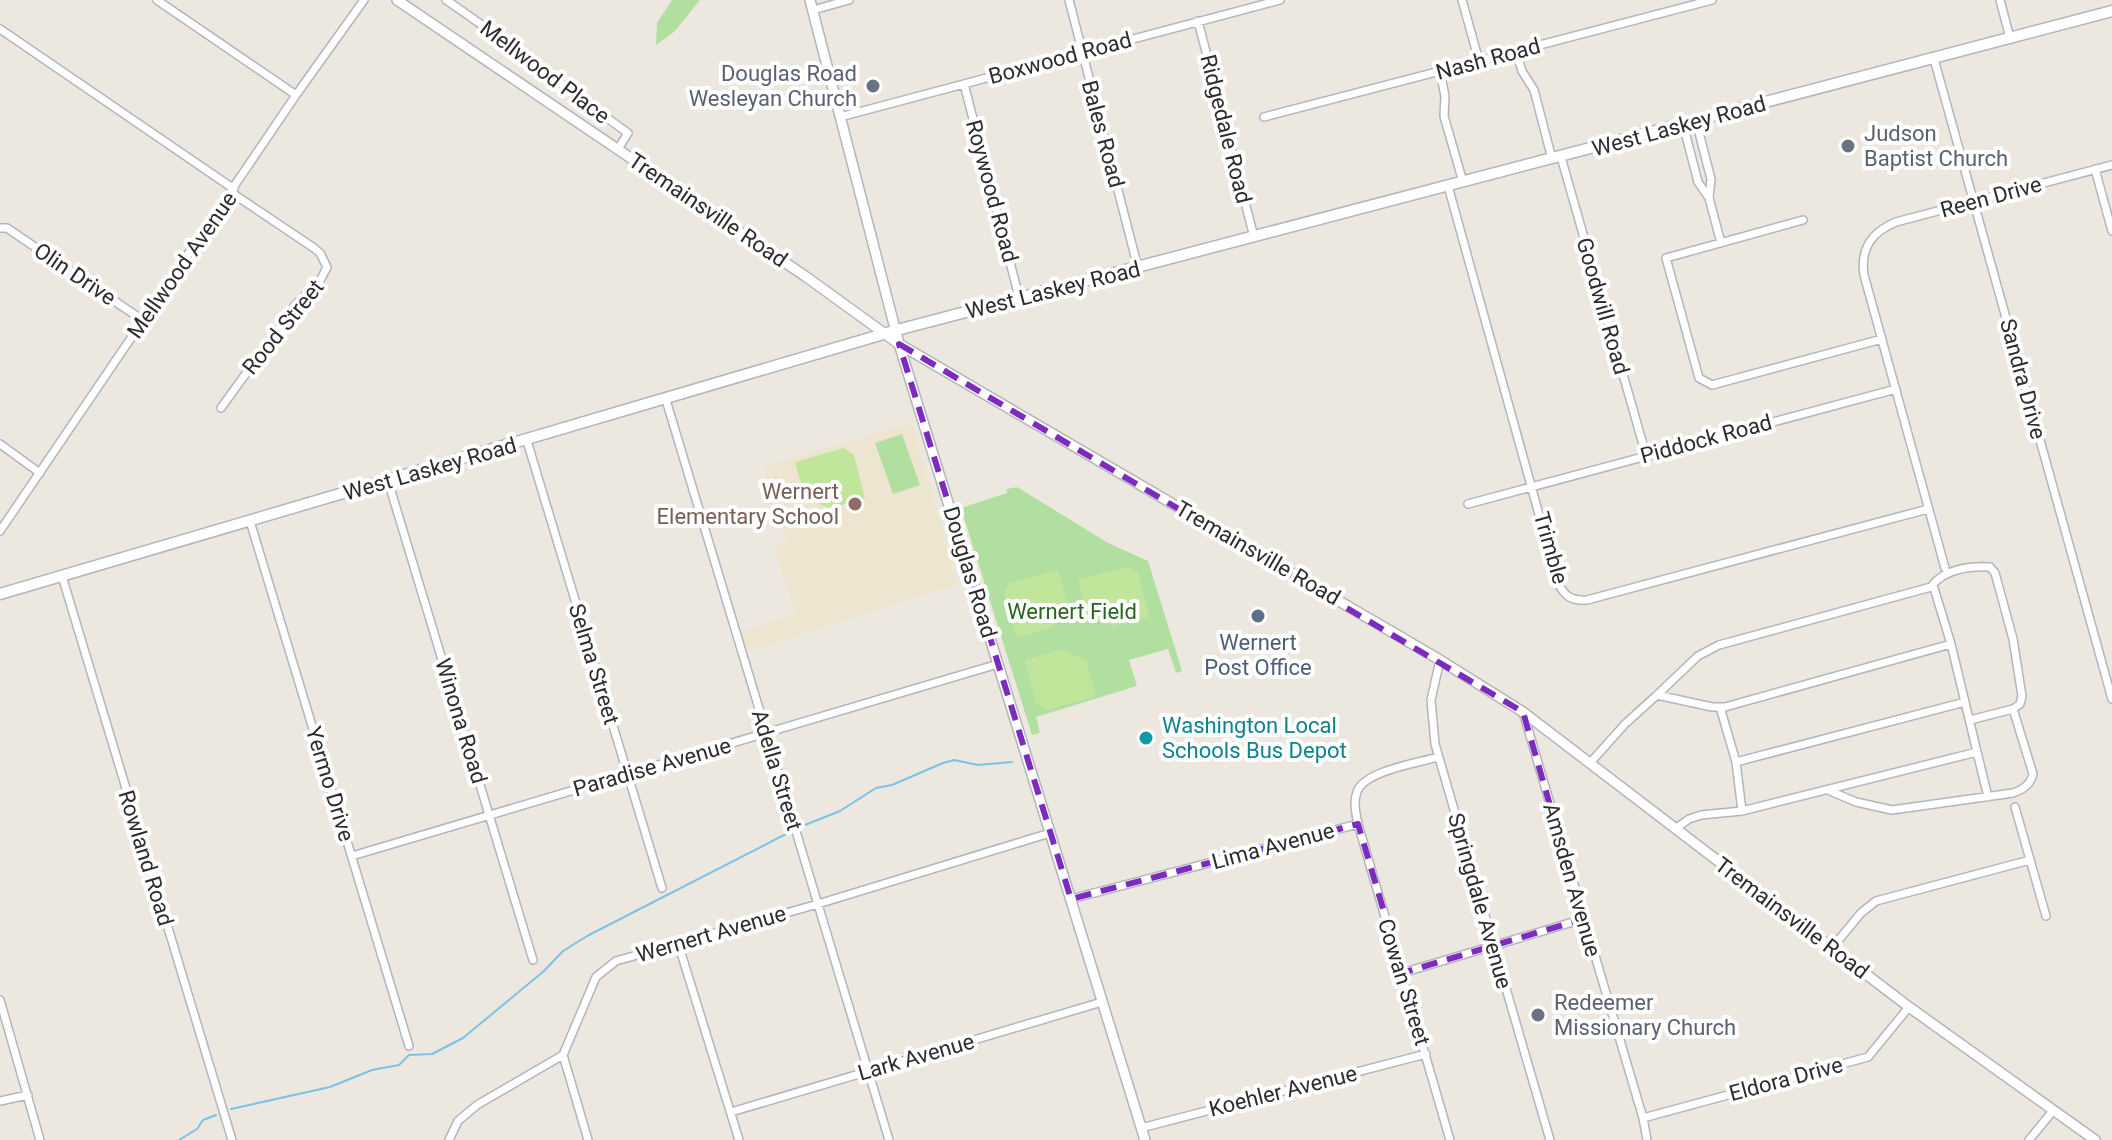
<svg xmlns="http://www.w3.org/2000/svg" width="2112" height="1140" font-family="Roboto,sans-serif">
	<style>
		.education { fill: #ede5d0 }
		.green { fill: #b1dfa0 }
		.pitch { fill: #c2e59c }
		.lines { fill: none; stroke-linecap: round; stroke-linejoin: round }
		.stream { stroke: #7ac3e7; stroke-width: 2 }
		.minor-casing { stroke: #b3b4be; stroke-width: 10 }
		.tertiary-casing { stroke: #b3b4be; stroke-width: 12 }
		.secondary-casing { stroke: #b3b4be; stroke-width: 13 }
		.minor { stroke: #fff; stroke-width: 7 }
		.tertiary { stroke: #fff; stroke-width: 9 }
		.secondary { stroke: #fff; stroke-width: 10 }
		.marked { fill: none; stroke: #7b2cbf; stroke-width: 6; stroke-dasharray: 16 10; stroke-linejoin: round }
		.worship-dot { fill: #6b7280; stroke: #fff; stroke-width: 3 }
		.education-dot { fill: #8d6e63; stroke: #fff; stroke-width: 3 }
		.service-dot { fill: #5c6f8a; stroke: #fff; stroke-width: 3 }
		.culture-dot { fill: #0f9aa8; stroke: #fff; stroke-width: 3 }
		.labels { text-anchor: middle; dominant-baseline: central; stroke-width: 8; stroke-linejoin: round; paint-order: stroke }
		.street-label { font-size: 22px; fill: #2c2c2c; stroke: #fff }
		.worship-label { font-size: 22px; fill: #5b616d; stroke: #fff; text-anchor: start }
		.education-label { font-size: 22px; fill: #785e54; stroke: #fff; text-anchor: end }
		.park-label { font-size: 22px; fill: #2a6520; stroke: #fff }
		.service-label { font-size: 22px; fill: #4e5e75; stroke: #fff }
		.culture-label { font-size: 22px; fill: #0d838f; stroke: #fff; text-anchor: start }
	</style>
	<rect width="100%" height="100%" fill="#ece8df"/>
	<!-- education -->
	<path class="education" d="M 912,423 L 958,584 L 747,652 L 740,632 L 795,614 L 773,546 L 787,541 L 763,467 Z"/>
	<!-- green -->
	<path class="green" d="M 672,0 L 700,0 L 674,32 L 656,45 L 657,23 Z
		M 902,434 L 920,485 L 893,494 L 875,443 Z
		M 1017,487 L 1108,543 L 1148,561 L 1182,671 L 1176,673 L 1168,649 L 1129,660 L 1137,686 L 1036,717 L 1040,733 L 1032,735 L 961,508 L 1007,493 L 1007,489 Z"/>
	<!-- pitch -->
	<path class="pitch" d="M 844,448 L 854,455 L 865,499 L 829,508 L 805,498 L 795,462 Z
		M 1127,567 L 1138,573 L 1149,617 L 1112,626 L 1088,616 L 1078,580 Z
		M 1058,570 L 1068,605 L 1053,627 L 1017,638 L 1004,594 L 1009,583 Z
		M 1062,650 L 1086,660 L 1096,696 L 1047,710 L 1036,703 L 1025,660 Z"/>
	<g class="lines">
		<!-- stream -->
		<path class="stream" d="M 800,827 L 840,811 L 876,788 L 892,785 L 943,763 L 954,760 L 978,765 L 1012,762
			M 231,1109 L 330,1087 L 372,1070 L 399,1065 L 409,1055 L 432,1054 L 463,1038 L 544,971 L 563,951 L 589,935 L 788,833
			M 179,1140 L 197,1129 L 203,1120 L 216,1115"/>
		<defs>
			<path id="minor" d="M 157,0 L 296,95
				M 446,0 C 509,42 567,90 628,133 L 618,149
				M 1069,0 L 1138,268
				M 1462,0 L 1479,61
				M 2000,0 L 2010,38
				M 813,10 L 849,0
				M 1198,21 L 1254,237
				M 0,29 L 234,189
				M 1516,52 L 1522,71 L 1534,90 L 1552,159
				M 1934,59 L 2112,699
				M 1440,72 L 1445,96 L 1444,116 L 1463,182
				M 964,84 L 1019,297
				M 840,117 L 1280,0
				M 1264,117 L 1712,0
				M 1696,121 L 1711,179 L 1709,198
				M 1683,124 L 1698,182 L 1709,198 L 1721,243
				M 1561,157 L 1646,455
				M 2095,169 L 2112,231
				M 1448,186 L 1558,583 C 1565,597 1572,601 1587,600 L 1928,509
				M 1803,220 L 1666,258 L 1699,378 L 1712,385 L 1882,339
				M 0,228 L 7,228 L 144,321
				M 666,400 L 889,1140
				M 221,408 L 296,304 L 320,281 L 327,267 L 320,253 L 314,248 L 232,193
				M 527,441 L 662,888
				M 0,444 L 40,473
				M 388,481 L 533,960
				M 1468,504 L 1896,389
				M 250,521 L 409,1046
				M 0,531 L 296,95 L 364,0
				M 1945,568 L 1864,275 C 1860,248 1872,232 1896,222 L 2112,165
				M 62,576 L 232,1140
				M 1931,587 C 1943,569 1970,566 1990,567 L 1995,573 L 2013,639 L 2022,696 L 2020,704 L 2013,709 L 1970,720
				M 1440,660 L 1431,700 L 1435,744 L 1550,1140
				M 1657,695 L 1698,656 L 1719,645 L 1931,587 L 1934,588 L 1951,644
				M 1720,707 L 1736,762 L 1742,811
				M 1523,712 L 1643,1118 L 1647,1140
				M 1977,752 L 1988,797
				M 1736,762 L 1965,702
				M 1590,763 L 1625,724 L 1657,695 L 1712,707 L 1725,707 L 1951,644 L 1977,752 L 1742,811 L 1701,815 L 1689,819 L 1675,829
				M 1830,791 L 1856,802 L 1892,810 L 2013,793 C 2024,789 2030,785 2033,774 L 2013,709
				M 2015,807 L 2046,916
				M 1358,824 L 1450,1140
				M 352,856 L 998,664
				M 1071,899 L 1358,824 C 1356,814 1353,802 1357,792 C 1364,771 1418,763 1438,757
				M 678,943 L 739,1140
				M 1832,948 L 1861,913 L 1876,901 L 2030,860
				M 1402,973 L 1583,919
				M 0,1000 L 40,1140
				M 563,1055 L 588,1140
				M 0,1101 L 28,1095
				M 731,1112 L 1102,1002
				M 1643,1118 L 1868,1057 L 1909,1007
				M 1141,1128 L 1426,1054
				M 449,1140 L 458,1121 L 477,1105 L 563,1055 L 596,977 L 616,961 L 818,904 L 1050,833
				M 2029,1140 L 2052,1112"/>
			<path id="tertiary" d="M 397,0 L 805,276 L 899,344 L 1440,660 L 1523,712 L 1909,1007 L 2095,1140
				M 810,0 L 899,344 L 1145,1140"/>
			<path id="secondary" d="M 0,594 L 897,330 L 2112,11"/>
		</defs>
		<!-- minor casing -->
		<use href="#minor" class="minor-casing"/>
		<!-- tertiary casing -->
		<use href="#tertiary" class="tertiary-casing"/>
		<!-- secondary casing -->
		<use href="#secondary" class="secondary-casing"/>
		<!-- minor -->
		<use href="#minor" class="minor"/>
		<!-- tertiary -->
		<use href="#tertiary" class="tertiary"/>
		<!-- secondary -->
		<use href="#secondary" class="secondary"/>
	</g>
	<!-- marked area -->
	<path class="marked" d="M 899,344 L 1523,712 L 1583,919 L 1402,973 L 1358,824 L 1071,899 Z"/>
	<!-- markers -->
	<g class="worship-dot">
		<circle cx="873" cy="86" r="8"/>
		<circle cx="1848" cy="146" r="8"/>
		<circle cx="1538" cy="1015" r="8"/>
	</g>
	<circle class="education-dot" cx="855" cy="504" r="8"/>
	<circle class="service-dot" cx="1258" cy="616" r="8"/>
	<circle class="culture-dot" cx="1146" cy="738" r="8"/>
	<g class="labels">
		<!-- street labels -->
		<g class="street-label">
			<text transform="translate(1060 58) rotate(-15)">Boxwood Road</text>
			<text transform="translate(1488 59) rotate(-15)">Nash Road</text>
			<text transform="translate(545 72) rotate(37)">Mellwood Place</text>
			<text transform="translate(1679 126) rotate(-15)">West Laskey Road</text>
			<text transform="translate(1226 129) rotate(76)">Ridgedale Road</text>
			<text transform="translate(1103 134) rotate(75)">Bales Road</text>
			<text transform="translate(992 191) rotate(75)">Roywood Road</text>
			<text transform="translate(1991 197) rotate(-15)">Reen Drive</text>
			<text transform="translate(708 210) rotate(34)">Tremainsville Road</text>
			<text transform="translate(182 265) rotate(-55)">Mellwood Avenue</text>
			<text transform="translate(75 274) rotate(34)">Olin Drive</text>
			<text transform="translate(1053 290) rotate(-14)">West Laskey Road</text>
			<text transform="translate(1603 306) rotate(74)">Goodwill Road</text>
			<text transform="translate(283 327) rotate(-51)">Rood Street</text>
			<text transform="translate(2023 379) rotate(75)">Sandra Drive</text>
			<text transform="translate(1706 439) rotate(-15)">Piddock Road</text>
			<text transform="translate(430 469) rotate(-16)">West Laskey Road</text>
			<text transform="translate(1551 548) rotate(74)">Trimble</text>
			<text transform="translate(1258 553) rotate(30)">Tremainsville Road</text>
			<text transform="translate(970 572) rotate(73)">Douglas Road</text>
			<text transform="translate(594 664) rotate(73)">Selma Street</text>
			<text transform="translate(461 721) rotate(73)">Winona Road</text>
			<text transform="translate(652 767) rotate(-16)">Paradise Avenue</text>
			<text transform="translate(777 770) rotate(73)">Adella Street</text>
			<text transform="translate(330 784) rotate(73)">Yermo Drive</text>
			<text transform="translate(1273 846) rotate(-15)">Lima Avenue</text>
			<text transform="translate(146 858) rotate(73)">Rowland Road</text>
			<text transform="translate(1572 880) rotate(74)">Amsden Avenue</text>
			<text transform="translate(1480 901) rotate(74)">Springdale Avenue</text>
			<text transform="translate(1792 918) rotate(37)">Tremainsville Road</text>
			<text transform="translate(711 934) rotate(-16)">Wernert Avenue</text>
			<text transform="translate(1404 982) rotate(73)">Cowan Street</text>
			<text transform="translate(916 1057) rotate(-16)">Lark Avenue</text>
			<text transform="translate(1786 1079) rotate(-15)">Eldora Drive</text>
			<text transform="translate(1283 1091) rotate(-14)">Koehler Avenue</text>
		</g>
		<!-- worship labels -->
		<g class="worship-label">
			<text x="857" y="73" text-anchor="end">Douglas Road<tspan x="857" dy="25">Wesleyan Church</tspan></text>
			<text x="1864" y="133">Judson<tspan x="1864" dy="25">Baptist Church</tspan></text>
			<text x="1554" y="1002">Redeemer<tspan x="1554" dy="25">Missionary Church</tspan></text>
		</g>
		<!-- education labels -->
		<g class="education-label">
			<text x="839" y="491">Wernert<tspan x="839" dy="25">Elementary School</tspan></text>
		</g>
		<!-- park labels -->
		<g class="park-label">
			<text x="1072" y="611">Wernert Field</text>
		</g>
		<!-- service labels -->
		<g class="service-label">
			<text x="1258" y="642">Wernert<tspan x="1258" dy="25">Post Office</tspan></text>
		</g>
		<!-- culture labels -->
		<g class="culture-label">
			<text x="1162" y="725">Washington Local<tspan x="1162" dy="25">Schools Bus Depot</tspan></text>
		</g>
	</g>
</svg>
